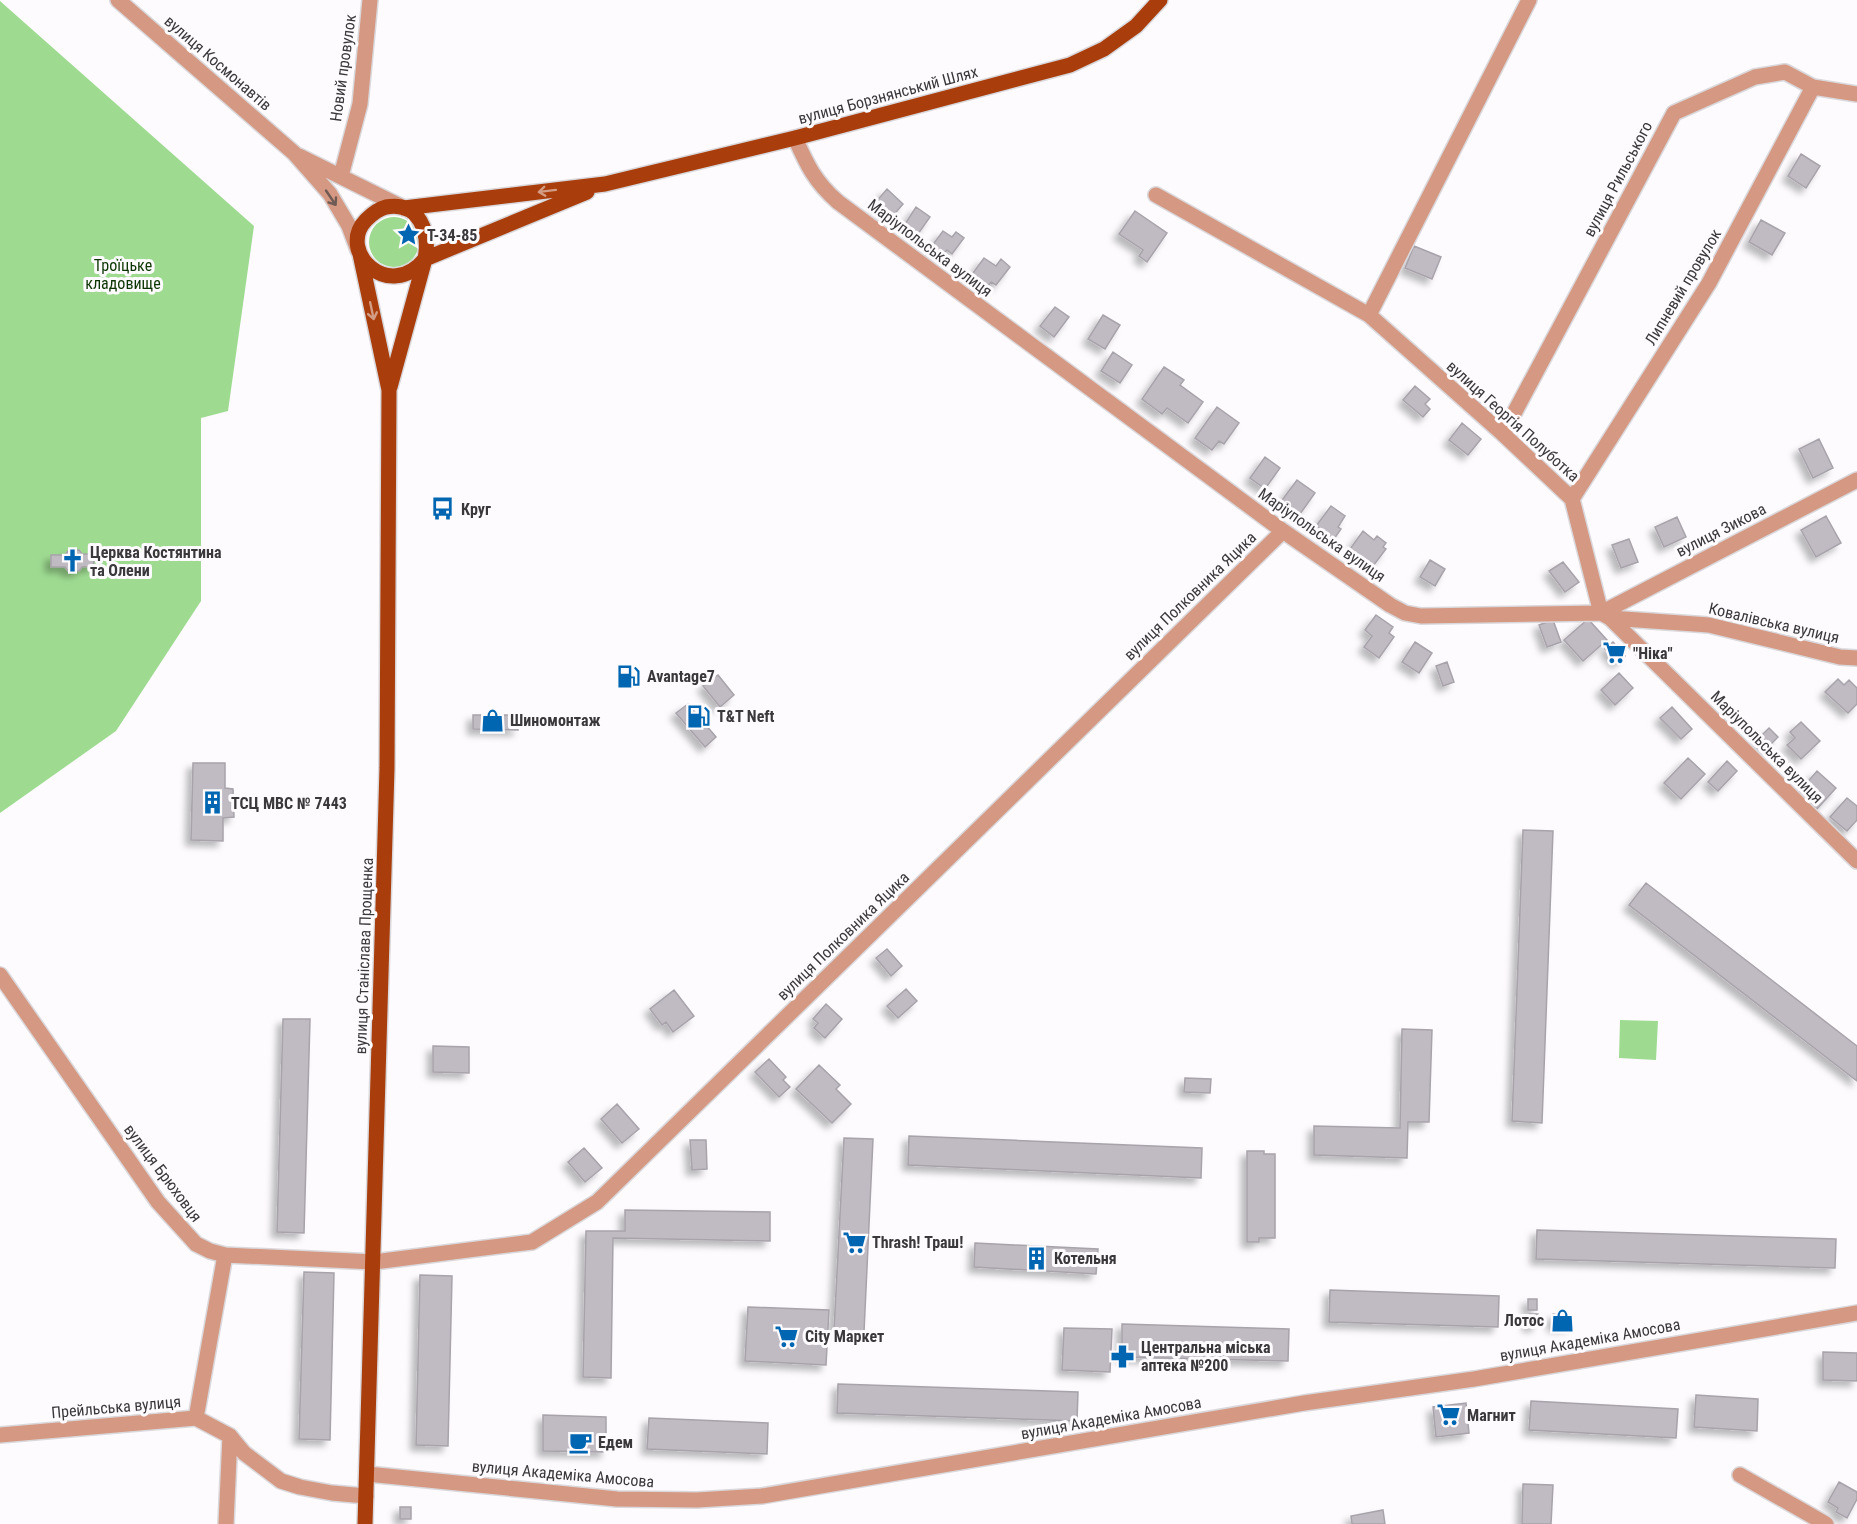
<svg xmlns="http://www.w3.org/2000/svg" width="1857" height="1524" font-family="'Roboto Condensed',sans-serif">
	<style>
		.green { fill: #9edb91 }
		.building { fill: #c0bac3; stroke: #a8a3ab; stroke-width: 1.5; filter: url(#shadow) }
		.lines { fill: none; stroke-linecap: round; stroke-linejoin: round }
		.minor-casing { stroke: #dad8db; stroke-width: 18 }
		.major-casing { stroke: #dad8db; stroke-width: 18 }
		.minor { stroke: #d59882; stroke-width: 15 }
		.major { stroke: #a93d0b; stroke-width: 15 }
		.oneway { stroke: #d39c84 }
		.oneway2 { stroke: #705a54 }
		.labels { text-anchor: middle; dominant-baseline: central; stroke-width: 6; stroke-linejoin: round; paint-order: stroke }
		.street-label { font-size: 16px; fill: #3a383b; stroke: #fdfbfe }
		.poi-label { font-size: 16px; font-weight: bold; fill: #3a383b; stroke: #fdfbfe; text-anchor: start }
		.park-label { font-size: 16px; fill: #0b3401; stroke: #fdfbfe }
	</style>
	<defs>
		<filter id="shadow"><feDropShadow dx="-5.5" dy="5.5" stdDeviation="3" flood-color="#0004"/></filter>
	</defs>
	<rect width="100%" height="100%" fill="#fdfbfe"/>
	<!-- green -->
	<path class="green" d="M 0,1 L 254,226 L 228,411 L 201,418 L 201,601 L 116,731 L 0,813 Z
		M369 242a25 25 0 1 1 50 0a25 25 0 1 1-50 0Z
		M 1620,1020 L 1658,1021 L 1656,1060 L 1619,1058 Z"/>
	<!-- building -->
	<path class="building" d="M 1801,154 L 1820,166 L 1806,188 L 1788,176 Z
		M 887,189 L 903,204 L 891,218 L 875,203 Z
		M 916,207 L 930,217 L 918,234 L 905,224 Z
		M 1135,211 L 1167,233 L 1147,262 L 1139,256 L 1143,250 L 1119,234 Z
		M 1761,220 L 1785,233 L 1772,255 L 1749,242 Z
		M 943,231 L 952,237 L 956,232 L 964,238 L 952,254 L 947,250 L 942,256 L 931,247 Z
		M 1414,246 L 1441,257 L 1432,279 L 1405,268 Z
		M 984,258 L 996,266 L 1001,259 L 1010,267 L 996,285 L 991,282 L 986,289 L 970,277 Z
		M 1055,307 L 1069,317 L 1054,337 L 1040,326 Z
		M 1103,315 L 1120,325 L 1105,349 L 1088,339 Z
		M 1113,352 L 1132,365 L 1120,383 L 1101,371 Z
		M 1164,367 L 1184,380 L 1180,385 L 1203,402 L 1188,423 L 1167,408 L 1162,414 L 1142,399 Z
		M 1415,386 L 1430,399 L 1425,404 L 1430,409 L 1423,417 L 1403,400 Z
		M 1217,407 L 1239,423 L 1224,444 L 1219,441 L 1212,450 L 1195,438 Z
		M 1462,423 L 1481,439 L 1468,455 L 1449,440 Z
		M 1819,439 L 1833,468 L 1813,478 L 1799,449 Z
		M 1265,457 L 1280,468 L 1265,489 L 1250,478 Z
		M 1297,480 L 1315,493 L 1300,514 L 1282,500 Z
		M 1331,506 L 1345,516 L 1338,527 L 1341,529 L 1334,539 L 1316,526 Z
		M 1826,516 L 1841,543 L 1816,557 L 1801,530 Z
		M 1677,517 L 1686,537 L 1664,547 L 1655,527 Z
		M 1363,531 L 1374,540 L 1377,536 L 1386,543 L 1383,547 L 1386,549 L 1373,566 L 1350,549 Z
		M 1629,539 L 1638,562 L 1621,568 L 1612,545 Z
		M 79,550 L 82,554 L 93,554 L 94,566 L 82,567 L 79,571 L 68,571 L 65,567 L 51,567 L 51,555 L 65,555 L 68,551 Z
		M 1430,560 L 1445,569 L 1435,586 L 1420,577 Z
		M 1563,562 L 1579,582 L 1565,592 L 1549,571 Z
		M 1376,615 L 1393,627 L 1389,633 L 1394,637 L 1379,658 L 1364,647 L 1372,636 L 1365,630 Z
		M 1588,619 L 1607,640 L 1583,661 L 1564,640 Z
		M 1553,620 L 1561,642 L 1547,647 L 1539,625 Z
		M 1415,642 L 1432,653 L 1419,673 L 1402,662 Z
		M 1613,642 L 1625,656 L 1617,663 L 1605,649 Z
		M 1447,662 L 1454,682 L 1443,686 L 1436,666 Z
		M 1619,673 L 1633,688 L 1615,705 L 1601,690 Z
		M 718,675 L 734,695 L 720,707 L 703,686 Z
		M 1838,679 L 1844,685 L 1849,680 L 1857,688 L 1857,704 L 1848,713 L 1825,692 Z
		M 688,704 L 716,737 L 705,747 L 676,713 Z
		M 1672,707 L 1692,729 L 1681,739 L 1660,718 Z
		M 473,715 L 512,715 L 512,725 L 518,725 L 518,730 L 473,729 Z
		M 1801,722 L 1820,741 L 1801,759 L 1787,745 L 1795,738 L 1790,732 Z
		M 1769,728 L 1778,737 L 1766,749 L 1757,740 Z
		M 1688,758 L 1705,774 L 1681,799 L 1664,783 Z
		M 1727,761 L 1737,771 L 1718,791 L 1708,782 Z
		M 193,763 L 225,763 L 225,788 L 233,789 L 234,817 L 223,818 L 223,841 L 191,840 Z
		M 1817,771 L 1836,788 L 1817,809 L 1798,793 Z
		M 1847,798 L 1857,806 L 1857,820 L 1847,831 L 1830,817 Z
		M 1523,830 L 1553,831 L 1542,1123 L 1512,1121 Z
		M 1646,883 L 1857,1046 L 1857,1081 L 1629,905 Z
		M 887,949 L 902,966 L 891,976 L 876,958 Z
		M 906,989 L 917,1001 L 898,1018 L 887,1006 Z
		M 674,990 L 694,1016 L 673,1032 L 666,1022 L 662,1025 L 650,1009 Z
		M 826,1004 L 842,1019 L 825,1038 L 814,1028 L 818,1023 L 813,1019 Z
		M 283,1019 L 310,1019 L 304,1233 L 277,1232 Z
		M 1402,1029 L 1432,1030 L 1429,1122 L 1408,1122 L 1407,1158 L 1314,1155 L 1314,1126 L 1400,1128 Z
		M 433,1046 L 469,1047 L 469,1073 L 433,1072 Z
		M 769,1059 L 786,1077 L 783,1080 L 790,1087 L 779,1097 L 755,1072 Z
		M 819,1065 L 840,1085 L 836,1089 L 851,1104 L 832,1123 L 796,1089 Z
		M 1185,1078 L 1211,1079 L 1210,1093 L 1184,1092 Z
		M 617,1104 L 639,1129 L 622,1143 L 601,1119 Z
		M 909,1136 L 1202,1148 L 1201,1178 L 908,1165 Z
		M 844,1138 L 873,1139 L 864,1332 L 834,1330 Z
		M 690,1140 L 706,1140 L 707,1169 L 692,1170 Z
		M 584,1148 L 602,1168 L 585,1182 L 568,1162 Z
		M 1247,1151 L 1264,1151 L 1264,1154 L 1275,1154 L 1275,1238 L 1259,1238 L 1259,1242 L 1247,1242 Z
		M 625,1210 L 770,1212 L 770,1241 L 613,1238 L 611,1378 L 583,1377 L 586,1231 L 625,1231 Z
		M 1537,1230 L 1836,1239 L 1835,1268 L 1536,1259 Z
		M 975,1243 L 1098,1249 L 1096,1274 L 974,1267 Z
		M 304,1272 L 334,1273 L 330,1440 L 299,1439 Z
		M 420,1275 L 452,1276 L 448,1446 L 416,1445 Z
		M 1330,1290 L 1499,1296 L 1498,1327 L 1329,1322 Z
		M 1528,1299 L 1537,1299 L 1537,1310 L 1528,1310 Z
		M 748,1307 L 829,1310 L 826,1365 L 745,1361 Z
		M 1529,1314 L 1538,1314 L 1537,1326 L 1528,1326 Z
		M 1553,1314 L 1572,1315 L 1571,1326 L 1553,1326 Z
		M 1122,1324 L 1289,1329 L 1288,1361 L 1122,1357 Z
		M 1064,1328 L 1112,1329 L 1110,1372 L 1062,1370 Z
		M 1823,1352 L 1857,1353 L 1857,1381 L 1823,1380 Z
		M 838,1384 L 1078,1392 L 1077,1421 L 837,1413 Z
		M 1696,1395 L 1758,1399 L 1757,1431 L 1694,1427 Z
		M 1531,1401 L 1678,1409 L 1676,1438 L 1529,1430 Z
		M 1466,1403 L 1469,1433 L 1436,1437 L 1433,1407 Z
		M 543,1415 L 606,1417 L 606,1452 L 543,1451 Z
		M 649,1418 L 768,1423 L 767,1454 L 647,1449 Z
		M 1839,1482 L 1857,1492 L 1857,1499 L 1847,1518 L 1836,1512 L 1838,1508 L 1828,1502 Z
		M 1523,1484 L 1553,1485 L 1551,1524 L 1522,1524 Z
		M 400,1507 L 411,1507 L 411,1519 L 400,1519 Z
		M 1383,1510 L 1385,1524 L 1352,1524 L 1351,1516 Z"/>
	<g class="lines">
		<defs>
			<path id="minor" d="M 118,0 L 294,153 L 330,194 L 349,226 L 358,250
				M 795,138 C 807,165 815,182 838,202 L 1283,531 L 1390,605 L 1405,613 L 1421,616 L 1601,613 L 1610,618 L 1857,861
				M 299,156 L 404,208
				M 341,176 L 360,104 L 370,0
				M 1156,195 L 1369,315 L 1503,434 L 1572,499 L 1601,613 L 1857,480
				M 1369,315 L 1529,0
				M 1503,434 L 1674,113 L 1755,77 L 1785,72 L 1813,87 L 1857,94
				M 1572,499 L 1709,283 L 1813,87
				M 1610,618 L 1709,625 L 1840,657 L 1857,658
				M 0,975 L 158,1202 L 196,1244 L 210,1251 L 225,1255 L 374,1262 L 532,1242 L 597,1202 L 1283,531
				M 196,1418 L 225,1255
				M 0,1435 L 196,1418 L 230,1436 L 244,1453 L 281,1481 L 300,1487 L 332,1493 L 366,1496
				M 367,1474 L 617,1499 L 697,1500 L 762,1496 L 1304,1403 L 1474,1379 L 1857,1313
				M 1740,1475 L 1826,1524
				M 226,1524 L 230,1436"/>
			<path id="major" d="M 404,208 L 605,184 L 795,138 L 1070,65 L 1104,49 L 1136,26 L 1160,0
				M 360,254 L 389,390 L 387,768 L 365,1524
				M 390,387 L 425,259 C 430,233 420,201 386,207 C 378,209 372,214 366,220 C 336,251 389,303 425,259 L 587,192"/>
		</defs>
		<!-- minor casing -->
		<use href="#minor" class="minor-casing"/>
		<!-- major casing -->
		<use href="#major" class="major-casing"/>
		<!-- minor -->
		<use href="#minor" class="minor"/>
		<!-- major -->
		<use href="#major" class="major"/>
	</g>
	<!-- one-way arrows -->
	<defs><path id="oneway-shaft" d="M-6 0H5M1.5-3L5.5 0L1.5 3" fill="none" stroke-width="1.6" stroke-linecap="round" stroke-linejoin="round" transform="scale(1.5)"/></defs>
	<g class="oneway">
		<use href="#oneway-shaft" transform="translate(547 191) rotate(173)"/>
		<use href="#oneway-shaft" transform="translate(372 311) rotate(78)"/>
	</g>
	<use class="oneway2" href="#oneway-shaft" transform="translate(331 198) rotate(56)"/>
	<!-- icons -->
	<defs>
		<symbol id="sight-bare" viewBox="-9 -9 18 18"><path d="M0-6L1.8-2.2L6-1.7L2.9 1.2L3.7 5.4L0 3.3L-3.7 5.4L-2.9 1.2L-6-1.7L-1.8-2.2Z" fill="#0066b2" stroke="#fdfbfe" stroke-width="2.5" paint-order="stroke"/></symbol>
		<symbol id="bus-bare" viewBox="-9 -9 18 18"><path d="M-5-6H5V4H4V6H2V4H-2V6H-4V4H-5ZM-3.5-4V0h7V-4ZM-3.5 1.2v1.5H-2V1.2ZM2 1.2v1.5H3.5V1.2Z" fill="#0066b2" stroke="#fdfbfe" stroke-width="2.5" paint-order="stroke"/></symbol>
		<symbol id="church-bare" viewBox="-9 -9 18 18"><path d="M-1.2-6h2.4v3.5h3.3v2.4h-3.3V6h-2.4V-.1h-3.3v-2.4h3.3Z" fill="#0066b2" stroke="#fdfbfe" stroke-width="2.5" paint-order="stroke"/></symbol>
		<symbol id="supermarket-bare" viewBox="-9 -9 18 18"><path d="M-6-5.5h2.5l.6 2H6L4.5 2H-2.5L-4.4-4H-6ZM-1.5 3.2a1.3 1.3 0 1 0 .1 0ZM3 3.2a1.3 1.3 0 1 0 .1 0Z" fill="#0066b2" stroke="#fdfbfe" stroke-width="2.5" paint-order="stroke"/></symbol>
		<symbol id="fuel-bare" viewBox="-9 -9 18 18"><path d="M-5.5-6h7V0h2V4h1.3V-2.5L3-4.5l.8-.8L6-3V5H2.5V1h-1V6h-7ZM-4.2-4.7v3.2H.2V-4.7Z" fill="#0066b2" stroke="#fdfbfe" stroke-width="2.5" paint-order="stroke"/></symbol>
		<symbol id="shop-bare" viewBox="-9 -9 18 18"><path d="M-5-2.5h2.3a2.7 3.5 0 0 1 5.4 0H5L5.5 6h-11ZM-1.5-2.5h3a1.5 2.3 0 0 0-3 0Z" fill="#0066b2" stroke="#fdfbfe" stroke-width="2.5" paint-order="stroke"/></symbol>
		<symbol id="building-bare" viewBox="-9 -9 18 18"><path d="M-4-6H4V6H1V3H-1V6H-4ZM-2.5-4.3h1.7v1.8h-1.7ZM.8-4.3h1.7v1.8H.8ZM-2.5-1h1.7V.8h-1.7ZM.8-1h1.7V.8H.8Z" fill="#0066b2" stroke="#fdfbfe" stroke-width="2.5" paint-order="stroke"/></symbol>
		<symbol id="pharmacy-bare" viewBox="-9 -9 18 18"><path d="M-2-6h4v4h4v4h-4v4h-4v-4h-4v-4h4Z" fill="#0066b2" stroke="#fdfbfe" stroke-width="2.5" paint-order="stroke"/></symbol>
		<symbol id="cafe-bare" viewBox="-9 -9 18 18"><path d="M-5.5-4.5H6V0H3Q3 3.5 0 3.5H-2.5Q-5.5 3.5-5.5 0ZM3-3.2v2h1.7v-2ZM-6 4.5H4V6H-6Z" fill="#0066b2" stroke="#fdfbfe" stroke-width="2.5" paint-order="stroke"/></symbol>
	</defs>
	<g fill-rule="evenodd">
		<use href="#sight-bare" x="392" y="218" width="33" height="33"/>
		<use href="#bus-bare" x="426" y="492" width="33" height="33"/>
		<use href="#church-bare" x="56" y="544" width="33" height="33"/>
		<use href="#supermarket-bare" x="1598" y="636" width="33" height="33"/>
		<use href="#fuel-bare" x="612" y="660" width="33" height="33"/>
		<use href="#fuel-bare" x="682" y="700" width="33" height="33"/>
		<use href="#shop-bare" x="476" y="704" width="33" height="33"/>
		<use href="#building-bare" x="196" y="786" width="33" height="33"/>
		<use href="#supermarket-bare" x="838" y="1226" width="33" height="33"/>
		<use href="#building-bare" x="1020" y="1242" width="33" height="33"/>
		<use href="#shop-bare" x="1546" y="1304" width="33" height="33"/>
		<use href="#supermarket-bare" x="770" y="1320" width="33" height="33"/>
		<use href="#pharmacy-bare" x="1106" y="1340" width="33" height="33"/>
		<use href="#supermarket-bare" x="1432" y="1398" width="33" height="33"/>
		<use href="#cafe-bare" x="564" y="1426" width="33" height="33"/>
	</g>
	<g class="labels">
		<!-- street labels -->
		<g class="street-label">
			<text transform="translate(218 63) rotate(41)">вулиця Космонавтів</text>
			<text transform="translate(343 68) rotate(-82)">Новий провулок</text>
			<text transform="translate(888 95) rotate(-15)">вулиця Борзнянський Шлях</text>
			<text transform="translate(1618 179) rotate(-62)">вулиця Рильського</text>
			<text transform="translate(930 248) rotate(37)">Маріупольська вулиця</text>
			<text transform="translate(1683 287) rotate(-59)">Липневий провулок</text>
			<text transform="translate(1513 421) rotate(42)">вулиця Георгія Полуботка</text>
			<text transform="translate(1721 530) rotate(-27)">вулиця Зикова</text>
			<text transform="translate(1322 535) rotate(35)">Маріупольська вулиця</text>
			<text transform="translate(1190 596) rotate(-44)">вулиця Полковника Яцика</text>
			<text transform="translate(1774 623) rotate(13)">Ковалівська вулиця</text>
			<text transform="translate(1767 747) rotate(45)">Маріупольська вулиця</text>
			<text transform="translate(843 936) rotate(-44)">вулиця Полковника Яцика</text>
			<text transform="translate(364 956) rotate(-88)">вулиця Станіслава Прощенка</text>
			<text transform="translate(163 1173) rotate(53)">вулиця Брюховця</text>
			<text transform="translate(1590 1340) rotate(-10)">вулиця Академіка Амосова</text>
			<text transform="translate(116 1407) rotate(-5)">Прейльська вулиця</text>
			<text transform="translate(1111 1418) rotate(-10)">вулиця Академіка Амосова</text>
			<text transform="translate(563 1474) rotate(5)">вулиця Академіка Амосова</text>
		</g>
		<!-- poi labels -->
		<g class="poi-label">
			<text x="427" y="235">Т-34-85</text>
			<text x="461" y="509">Круг</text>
			<text x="90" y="552">Церква Костянтина<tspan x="90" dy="18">та Олени</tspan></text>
			<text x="1633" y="653">"Ніка"</text>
			<text x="647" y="676">Avantage7</text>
			<text x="717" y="716">T&amp;T Neft</text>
			<text x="510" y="720">Шиномонтаж</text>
			<text x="231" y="803">ТСЦ МВС № 7443</text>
			<text x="872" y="1242">Thrash! Траш!</text>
			<text x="1054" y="1258">Котельня</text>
			<text x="1544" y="1320" text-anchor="end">Лотос</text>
			<text x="805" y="1336">City Маркет</text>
			<text x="1141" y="1347">Центральна міська<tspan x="1141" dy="18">аптека №200</tspan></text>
			<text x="1467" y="1415">Магнит</text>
			<text x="598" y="1442">Едем</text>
		</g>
		<!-- park labels -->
		<g class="park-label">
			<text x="123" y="265">Троїцьке<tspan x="123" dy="18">кладовище</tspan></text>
		</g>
	</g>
</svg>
